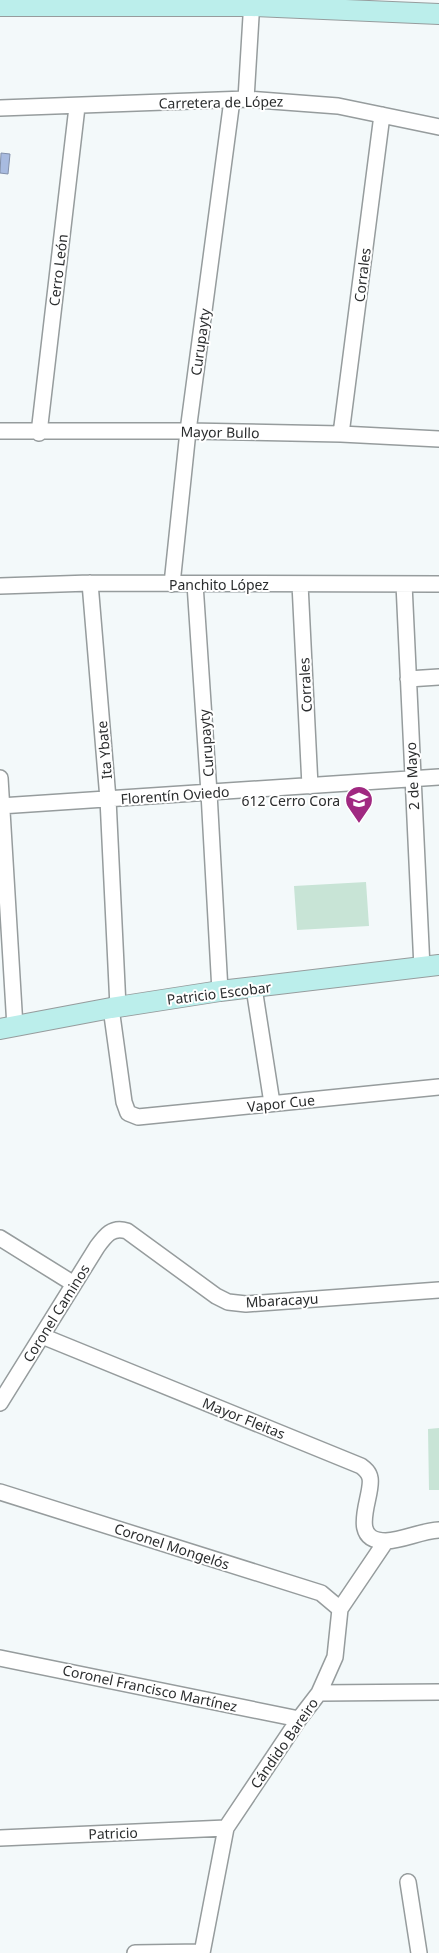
<svg xmlns="http://www.w3.org/2000/svg" width="439" height="1953" font-family="'Noto Sans',sans-serif">
	<style>
		.green { fill: #c8e4d6 }
		.water { fill: #a8bbe0; stroke: #8290ab }
		.lines { fill: none; stroke-linecap: round; stroke-linejoin: round }
		.street-casing { stroke: #969c9d; stroke-width: 18 }
		.secondary-casing { stroke: #969c9d; stroke-width: 22 }
		.street { stroke: #fff; stroke-width: 15 }
		.secondary { stroke: #bbeeeb; stroke-width: 20 }
		.labels { text-anchor: middle; dominant-baseline: central; stroke-width: 4; stroke-linejoin: round; paint-order: stroke }
		.street-label { font-size: 14px; fill: #2b2d2e; stroke: #fff }
		.poi-label { font-size: 14px; fill: #2b2d2e; stroke: #fff; text-anchor: end }
	</style>
	<rect width="100%" height="100%" fill="#f3f9fa"/>
	<!-- green -->
	<path class="green" d="M 366,882 L 369,926 L 297,930 L 294,886 Z
		M 439,1428 L 439,1490 L 429,1490 L 428,1429 Z"/>
	<!-- water -->
	<path class="water" d="M 1,153 L 10,154 L 8,174 L 0,173 Z"/>
	<g class="lines">
		<defs>
			<path id="street" d="M 246,99 L 252,0
				M 0,108 L 246,99 L 338,106 L 439,127
				M 0,431 L 188,431 L 341,434 L 439,439
				M 39,433 L 77,107
				M 341,434 L 382,115
				M 90,583 L 108,799 L 118,1007
				M 172,584 L 188,431 L 232,100
				M 195,584 L 209,793 L 220,991
				M 300,584 L 310,786
				M 404,584 L 422,968
				M 0,586 L 90,583 L 439,584
				M 408,679 L 439,677
				M 0,778 L 15,1027
				M 0,806 L 439,777
				M 254,988 L 272,1103
				M 111,1008 L 124,1102 L 128,1113 L 138,1117 L 439,1087
				M 0,1238 L 74,1284
				M 42,1336 L 361,1466 C 365,1469 369,1472 370,1478 C 374,1495 346,1541 386,1541 C 404,1540 421,1531 439,1530
				M 0,1403 L 97,1247 C 105,1236 112,1226 127,1231 L 216,1296 L 228,1302 L 246,1304 L 439,1290
				M 0,1492 L 321,1593 L 340,1609
				M 0,1658 L 299,1719
				M 319,1693 L 439,1692
				M 0,1838 L 226,1828
				M 408,1882 L 419,1953
				M 135,1953 L 202,1952
				M 202,1953 L 226,1828 L 299,1719 L 319,1693 L 335,1657 L 340,1609 L 386,1541"/>
			<path id="secondary" d="M 0,6 L 252,6 L 439,14
				M 0,1029 L 111,1008 L 220,991 L 439,965"/>
		</defs>
		<!-- street casing -->
		<use href="#street" class="street-casing"/>
		<!-- secondary casing -->
		<use href="#secondary" class="secondary-casing"/>
		<!-- street -->
		<use href="#street" class="street"/>
		<!-- secondary -->
		<use href="#secondary" class="secondary"/>
	</g>
	<!-- icons -->
	<defs>
		<symbol id="school-pin" viewBox="-11 -11 22 30"><path d="M0 17L-7.5 6A9.5 9.5 0 1 1 7.5 6Z" fill="#a02981" stroke="#fff"/><path d="M0-5L7-2L0 1L-7-2ZM-4 1L0 2.5L4 1V4Q0 6-4 4Z" fill="#fff"/></symbol>
	</defs>
	<g fill-rule="evenodd">
		<use href="#school-pin" x="343" y="784" width="32" height="43"/>
	</g>
	<g class="labels">
		<!-- street labels -->
		<g class="street-label">
			<text transform="translate(221 102) rotate(-1)">Carretera de López</text>
			<text transform="translate(58 270) rotate(-83)">Cerro León</text>
			<text transform="translate(362 275) rotate(-83)">Corrales</text>
			<text transform="translate(200 342) rotate(-82)">Curupayty</text>
			<text transform="translate(220 432) rotate(1)">Mayor Bullo</text>
			<text x="219" y="584">Panchito López</text>
			<text transform="translate(305 685) rotate(-93)">Corrales</text>
			<text transform="translate(206 743) rotate(-94)">Curupayty</text>
			<text transform="translate(104 750) rotate(-95)">Ita Ybate</text>
			<text transform="translate(412 776) rotate(-93)">2 de Mayo</text>
			<text transform="translate(175 795) rotate(-4)">Florentín Oviedo</text>
			<text transform="translate(219 993) rotate(-7)">Patricio Escobar</text>
			<text transform="translate(281 1103) rotate(-6)">Vapor Cue</text>
			<text transform="translate(282 1300) rotate(-3)">Mbaracayu</text>
			<text transform="translate(56 1313) rotate(-58)">Coronel Caminos</text>
			<text transform="translate(244 1418) rotate(22)">Mayor Fleitas</text>
			<text transform="translate(172 1546) rotate(18)">Coronel Mongelós</text>
			<text transform="translate(150 1688) rotate(12)">Coronel Francisco Martínez</text>
			<text transform="translate(284 1743) rotate(-55)">Cándido Bareiro</text>
			<text transform="translate(113 1833) rotate(-2)">Patricio</text>
		</g>
		<!-- poi labels -->
		<g class="poi-label">
			<text x="340" y="800">612 Cerro Cora</text>
		</g>
	</g>
</svg>
